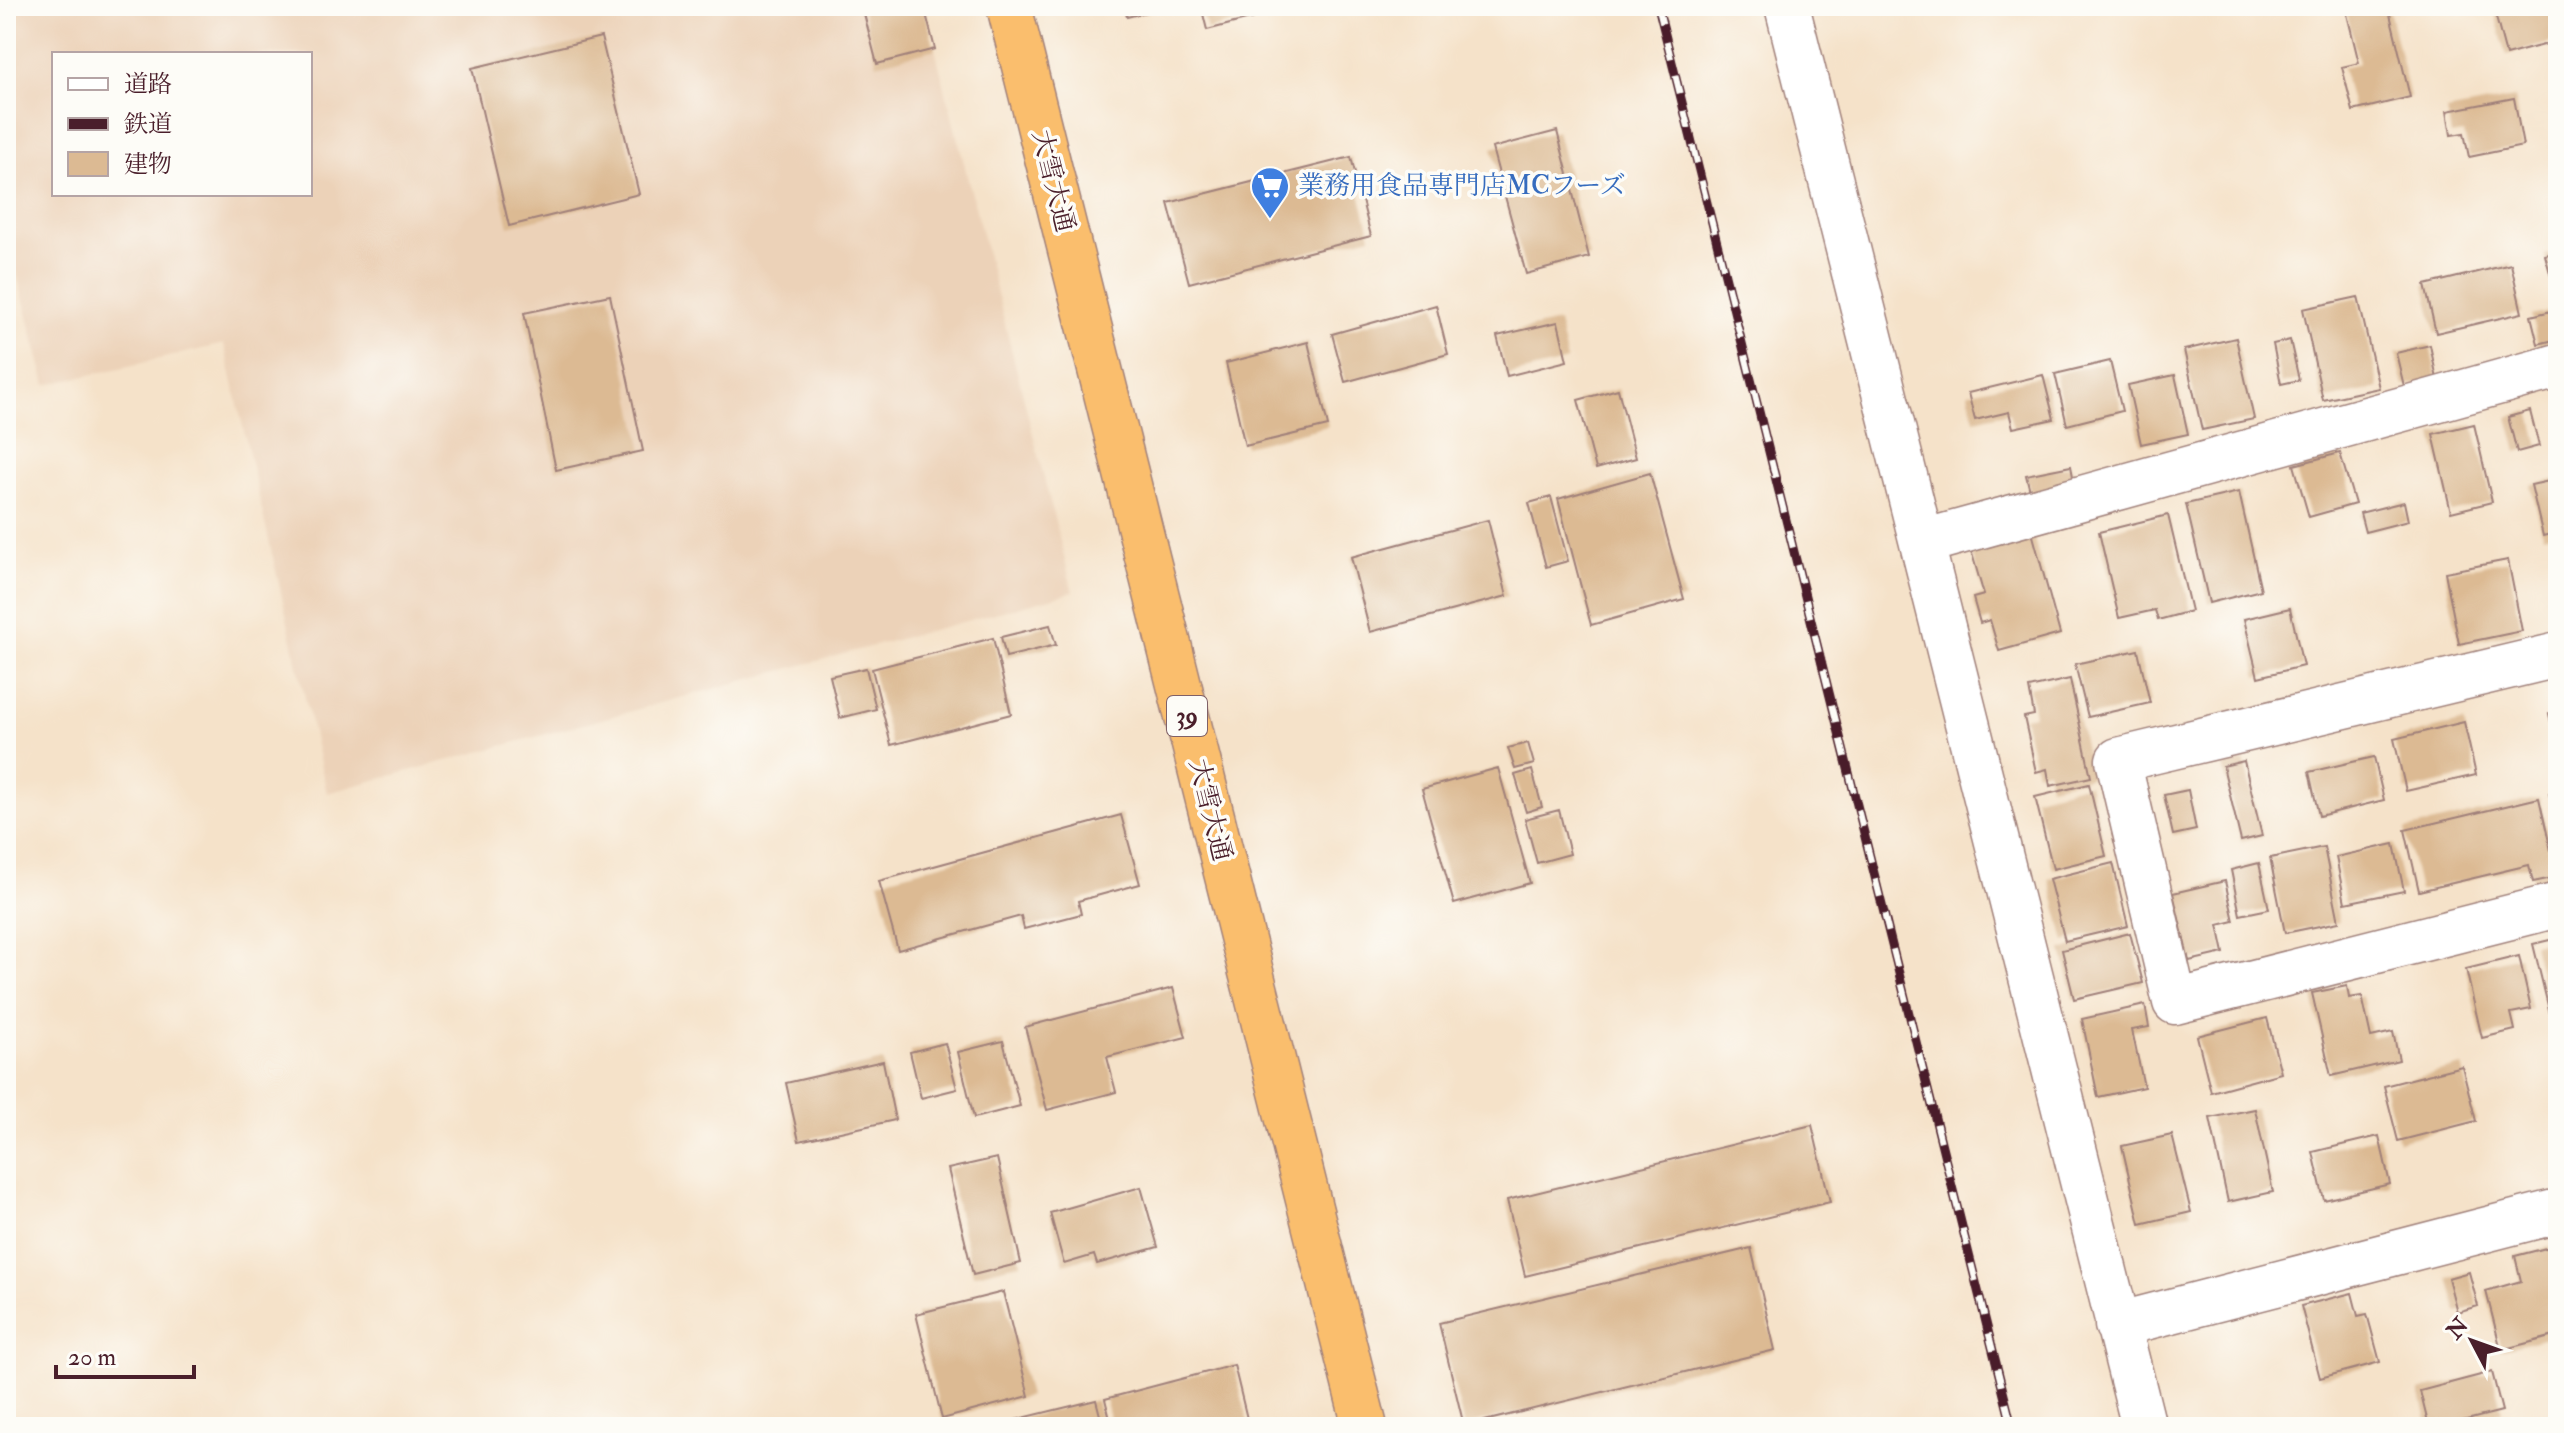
<svg xmlns="http://www.w3.org/2000/svg" width="2564" height="1433" font-family="'IM FELL Double Pica','Noto Serif JP',serif">
	<style>
		.built { fill: #ecd2b8; fill-rule: evenodd }
		.building { fill: #dcba93 }
		.lines { fill: none; stroke-linecap: round; stroke-linejoin: round }
		.minor-casing { stroke: #a0807a; stroke-width: 47 }
		.highway-casing { stroke: #a0807a; stroke-width: 47 }
		.minor { stroke: #fff; stroke-width: 44 }
		.highway { stroke: #fabe6d; stroke-width: 44 }
		.rail-casing { stroke: #4a1f2b; stroke-width: 9 }
		.rail { stroke: #fdfcf7; stroke-width: 6; stroke-dasharray: 18; stroke-linecap: butt }
		.labels { text-anchor: middle; dominant-baseline: central; stroke-width: 7; stroke-linejoin: round; paint-order: stroke }
		.shield { fill: #fdfcf7; stroke: #806168; stroke-width: 2 }
		.shield-label { font-size: 24px; font-weight: bold; fill: #4a1f2b }
		.street-label { font-size: 26px; fill: #4a1f2b; stroke: #fdfcf7 }
		.shop-label { font-size: 26px; fill: #366cbe; stroke: #fdfcf7; text-anchor: start }
	</style>
	<rect width="100%" height="100%" fill="#fdfcf7"/>
	<filter id="ink" filterUnits="userSpaceOnUse"><feTurbulence type="fractalNoise" baseFrequency=".0125" numOctaves="2"/><feDisplacementMap in="SourceGraphic" scale="16" xChannelSelector="R" yChannelSelector="G"/><feConvolveMatrix kernelMatrix="1 2 1 2 8 2 1 2 1" color-interpolation-filters="sRGB"/></filter>
	<filter id="wash" filterUnits="userSpaceOnUse"><feTurbulence type="fractalNoise" baseFrequency=".006" numOctaves="4" result="noise"/><feDisplacementMap in="SourceGraphic" scale="32" xChannelSelector="R" yChannelSelector="G"/><feGaussianBlur stdDeviation="1.8" result="paint"/><feColorMatrix in="noise" values="0 0 0 0 0 0 0 0 0 0 0 0 0 0 0 0 0 1.4 0 .05"/><feComposite in="paint" operator="in"/></filter>
	<g filter="url(#wash)">
		<rect width="100%" height="100%" fill="#f5e2c9"/>
		<!-- built -->
		<path class="built" d="M 6,6 L 924,6 L 1073,592 L 327,793 L 224,344 L 46,385 L 6,233 ZM 54,54 L 310,54 L 310,194 L 54,194 Z"/>
		<g id="blocks">
			<!-- building -->
			<path class="building" d="M 862,6 L 924,6 L 935,49 L 877,64 Z
				M 1124,6 L 1165,6 L 1165,7 L 1127,17 Z
				M 1201,6 L 1295,6 L 1296,7 L 1207,30 Z
				M 2345,6 L 2388,6 L 2410,97 L 2353,111 L 2342,67 L 2359,63 Z
				M 2493,6 L 2558,6 L 2558,41 L 2506,55 Z
				M 601,37 L 639,194 L 509,226 L 472,68 Z
				M 2514,98 L 2523,146 L 2469,157 L 2464,133 L 2451,135 L 2447,111 Z
				M 1557,131 L 1589,257 L 1526,274 L 1492,148 Z
				M 1351,157 L 1371,236 L 1189,283 L 1168,203 Z
				M 2558,252 L 2558,298 L 2557,298 L 2545,255 Z
				M 2511,264 L 2522,313 L 2436,333 L 2425,285 Z
				M 610,295 L 643,451 L 556,470 L 524,313 Z
				M 2358,297 L 2379,388 L 2323,400 L 2303,309 Z
				M 1436,305 L 1448,354 L 1345,382 L 1332,334 Z
				M 2555,310 L 2558,339 L 2538,344 L 2531,316 Z
				M 1558,322 L 1567,361 L 1507,376 L 1497,336 Z
				M 2236,338 L 2254,419 L 2202,430 L 2184,350 Z
				M 2290,340 L 2299,380 L 2281,384 L 2273,344 Z
				M 1308,342 L 1328,426 L 1245,446 L 1226,363 Z
				M 2430,345 L 2437,379 L 2404,386 L 2396,353 Z
				M 2110,361 L 2122,411 L 2067,425 L 2055,374 Z
				M 2043,375 L 2054,419 L 2013,428 L 2009,412 L 1975,420 L 1968,393 Z
				M 2175,375 L 2188,434 L 2141,444 L 2128,385 Z
				M 1618,389 L 1636,458 L 1596,469 L 1578,400 Z
				M 2530,411 L 2539,446 L 2517,452 L 2508,417 Z
				M 2474,424 L 2492,502 L 2451,512 L 2433,434 Z
				M 2340,453 L 2355,504 L 2309,517 L 2294,465 Z
				M 2071,466 L 2075,487 L 2031,495 L 2026,475 Z
				M 1650,473 L 1684,599 L 1591,625 L 1558,499 Z
				M 2558,479 L 2558,532 L 2543,536 L 2531,485 Z
				M 2239,492 L 2261,590 L 2209,603 L 2186,504 Z
				M 1551,497 L 1568,561 L 1546,567 L 1529,503 Z
				M 2404,502 L 2408,521 L 2365,532 L 2360,513 Z
				M 2168,515 L 2191,611 L 2158,620 L 2155,610 L 2119,618 L 2099,532 Z
				M 1488,520 L 1507,596 L 1370,632 L 1351,557 Z
				M 2032,532 L 2060,634 L 1999,651 L 1990,620 L 1980,623 L 1973,598 L 1984,595 L 1971,550 Z
				M 2508,560 L 2522,631 L 2459,644 L 2445,572 Z
				M 2290,608 L 2303,666 L 2258,677 L 2244,619 Z
				M 1050,625 L 1056,645 L 1006,657 L 1001,637 Z
				M 993,638 L 1011,714 L 891,745 L 872,669 Z
				M 2138,650 L 2150,703 L 2088,717 L 2075,664 Z
				M 866,668 L 876,709 L 840,718 L 830,676 Z
				M 2070,679 L 2091,777 L 2050,786 L 2047,769 L 2036,772 L 2024,717 L 2034,715 L 2029,688 Z
				M 2558,711 L 2558,747 L 2557,747 L 2549,714 Z
				M 2464,722 L 2476,775 L 2406,791 L 2394,739 Z
				M 1528,743 L 1534,764 L 1515,769 L 1508,748 Z
				M 2374,757 L 2384,800 L 2319,816 L 2309,772 Z
				M 2244,761 L 2262,836 L 2241,841 L 2223,766 Z
				M 1498,768 L 1530,883 L 1454,904 L 1422,789 Z
				M 1532,770 L 1542,807 L 1526,812 L 1515,775 Z
				M 2089,784 L 2106,856 L 2053,869 L 2035,797 Z
				M 2188,790 L 2196,830 L 2173,835 L 2164,795 Z
				M 2558,791 L 2558,826 L 2557,826 L 2549,793 Z
				M 2539,798 L 2557,877 L 2533,882 L 2529,865 L 2419,891 L 2405,830 Z
				M 1559,810 L 1570,854 L 1537,863 L 1525,819 Z
				M 1121,815 L 1140,884 L 1078,901 L 1081,914 L 1024,929 L 1021,916 L 898,950 L 879,881 Z
				M 2394,844 L 2404,891 L 2345,903 L 2336,857 Z
				M 2324,847 L 2339,922 L 2285,933 L 2270,858 Z
				M 2113,863 L 2128,926 L 2065,941 L 2049,879 Z
				M 2259,863 L 2269,909 L 2240,915 L 2231,870 Z
				M 2225,881 L 2234,921 L 2218,925 L 2224,953 L 2189,961 L 2173,893 Z
				M 2130,933 L 2143,983 L 2074,999 L 2062,950 Z
				M 2558,938 L 2558,1020 L 2552,1022 L 2533,944 Z
				M 2519,956 L 2531,1009 L 2511,1013 L 2515,1030 L 2482,1038 L 2466,969 Z
				M 2347,986 L 2349,998 L 2362,996 L 2371,1037 L 2393,1032 L 2399,1060 L 2331,1076 L 2312,993 Z
				M 1173,988 L 1186,1037 L 1107,1057 L 1116,1092 L 1047,1110 L 1025,1027 Z
				M 2145,1005 L 2149,1027 L 2132,1030 L 2144,1087 L 2098,1097 L 2082,1019 Z
				M 2267,1018 L 2281,1073 L 2211,1092 L 2197,1036 Z
				M 1003,1041 L 1020,1106 L 974,1118 L 958,1052 Z
				M 945,1043 L 957,1089 L 921,1098 L 910,1052 Z
				M 883,1061 L 895,1120 L 799,1141 L 786,1083 Z
				M 2462,1066 L 2476,1121 L 2398,1141 L 2384,1086 Z
				M 2255,1109 L 2273,1192 L 2228,1202 L 2210,1118 Z
				M 1812,1125 L 1830,1202 L 1525,1276 L 1507,1200 Z
				M 2172,1135 L 2191,1212 L 2140,1224 L 2122,1146 Z
				M 2379,1136 L 2390,1184 L 2324,1200 L 2313,1152 Z
				M 997,1158 L 1021,1263 L 973,1275 L 948,1169 Z
				M 1141,1187 L 1158,1247 L 1097,1264 L 1094,1255 L 1064,1264 L 1050,1213 Z
				M 2550,1247 L 2558,1277 L 2558,1335 L 2501,1350 L 2486,1291 L 2521,1281 L 2515,1256 Z
				M 1751,1248 L 1775,1350 L 1464,1426 L 1439,1323 Z
				M 2469,1272 L 2478,1306 L 2457,1312 L 2448,1278 Z
				M 1003,1292 L 1029,1396 L 942,1419 L 916,1314 Z
				M 2352,1293 L 2358,1316 L 2367,1314 L 2380,1362 L 2320,1378 L 2301,1306 Z
				M 1234,1365 L 1249,1427 L 1112,1427 L 1105,1399 Z
				M 2492,1372 L 2502,1411 L 2439,1427 L 2429,1427 L 2420,1391 Z
				M 1096,1400 L 1103,1427 L 990,1427 L 990,1426 Z"/>
		</g>
	</g>
	<g filter="url(#ink)">
		<use href="#blocks" fill-opacity="0" stroke="#a0807a" stroke-width="2"/>
		<g class="lines">
			<defs>
				<path id="minor" d="M 1787,6 L 2144,1427
					M 1923,542 L 2558,366
					M 2558,655 L 2118,760 L 2175,1002 L 2558,905
					M 2117,1325 L 2558,1211"/>
				<path id="highway" d="M 1009,6 L 1365,1427"/>
			</defs>
			<!-- minor casing -->
			<use href="#minor" class="minor-casing"/>
			<!-- highway casing -->
			<use href="#highway" class="highway-casing"/>
			<!-- minor -->
			<use href="#minor" class="minor"/>
			<!-- highway -->
			<use href="#highway" class="highway"/>
			<defs>
				<path id="rail" d="M 1658,6 L 2012,1427"/>
			</defs>
			<!-- rail casing -->
			<use href="#rail" class="rail-casing"/>
			<!-- rail -->
			<use href="#rail" class="rail"/>
		</g>
	</g>
	<!-- icons -->
	<defs>
		<symbol id="supermarket-pin" viewBox="-11 -11 22 30"><path d="M0 17L-7.5 6A9.5 9.5 0 1 1 7.5 6Z" fill="#3f7fe0" stroke="#fdfcf7"/><path d="M-6-5.5h2.5l.6 2H6L4.5 2H-2.5L-4.4-4H-6ZM-1.5 3.2a1.3 1.3 0 1 0 .1 0ZM3 3.2a1.3 1.3 0 1 0 .1 0Z" fill="#fff"/></symbol>
	</defs>
	<g fill-rule="evenodd">
		<use href="#supermarket-pin" x="1248" y="164" width="44" height="60"/>
	</g>
	<g class="labels">
		<!-- shield labels -->
		<rect class="shield" x="1167" y="696" width="40" height="40" rx="6"/>
		<g class="shield-label">
			<text x="1187" y="716">39</text>
		</g>
		<!-- street labels -->
		<g class="street-label">
			<text transform="translate(1053 181) rotate(76)">大雪大通</text>
			<text transform="translate(1210 810) rotate(76)">大雪大通</text>
		</g>
		<!-- shop labels -->
		<g class="shop-label">
			<text x="1298" y="186">業務用食品専門店MCフーズ</text>
		</g>
	</g>
	<!-- margin -->
	<rect width="2564" height="1433" fill="none" stroke="#fdfcf7" stroke-width="32"/>
	<!-- legend -->
	<rect x="52" y="52" width="260" height="144" fill="#fdfcf7" stroke="#b5a4a5" stroke-width="2"/>
	<rect x="68" y="78" width="40" height="12" fill="#ffffff" stroke="#b5a4a5" stroke-width="2"/>
	<text x="124" y="92" font-size="24" fill="#4a1f2b">道路</text>
	<rect x="68" y="118" width="40" height="12" fill="#4a1f2b" stroke="#b5a4a5" stroke-width="2"/>
	<text x="124" y="132" font-size="24" fill="#4a1f2b">鉄道</text>
	<rect x="68" y="152" width="40" height="24" fill="#dcba93" stroke="#b5a4a5" stroke-width="2"/>
	<text x="124" y="172" font-size="24" fill="#4a1f2b">建物</text>
	<!-- north arrow -->
	<g transform="translate(2472 1341) rotate(311)" stroke="#fdfcf7" stroke-width="6" paint-order="stroke">
	<path d="M0-6L14 30L0 20L-14 30Z" fill="#4a1f2b"/>
	<text y="-12" font-size="22" font-weight="bold" text-anchor="middle" fill="#4a1f2b">N</text>
	</g>
	<!-- scale -->
	<path d="M56 1365v12h138v-12" fill="none" stroke="#4a1f2b" stroke-width="4"/>
	<text x="68" y="1365" font-size="24" fill="#4a1f2b" stroke="#fdfcf7" stroke-width="6" paint-order="stroke">20 m</text>
</svg>
